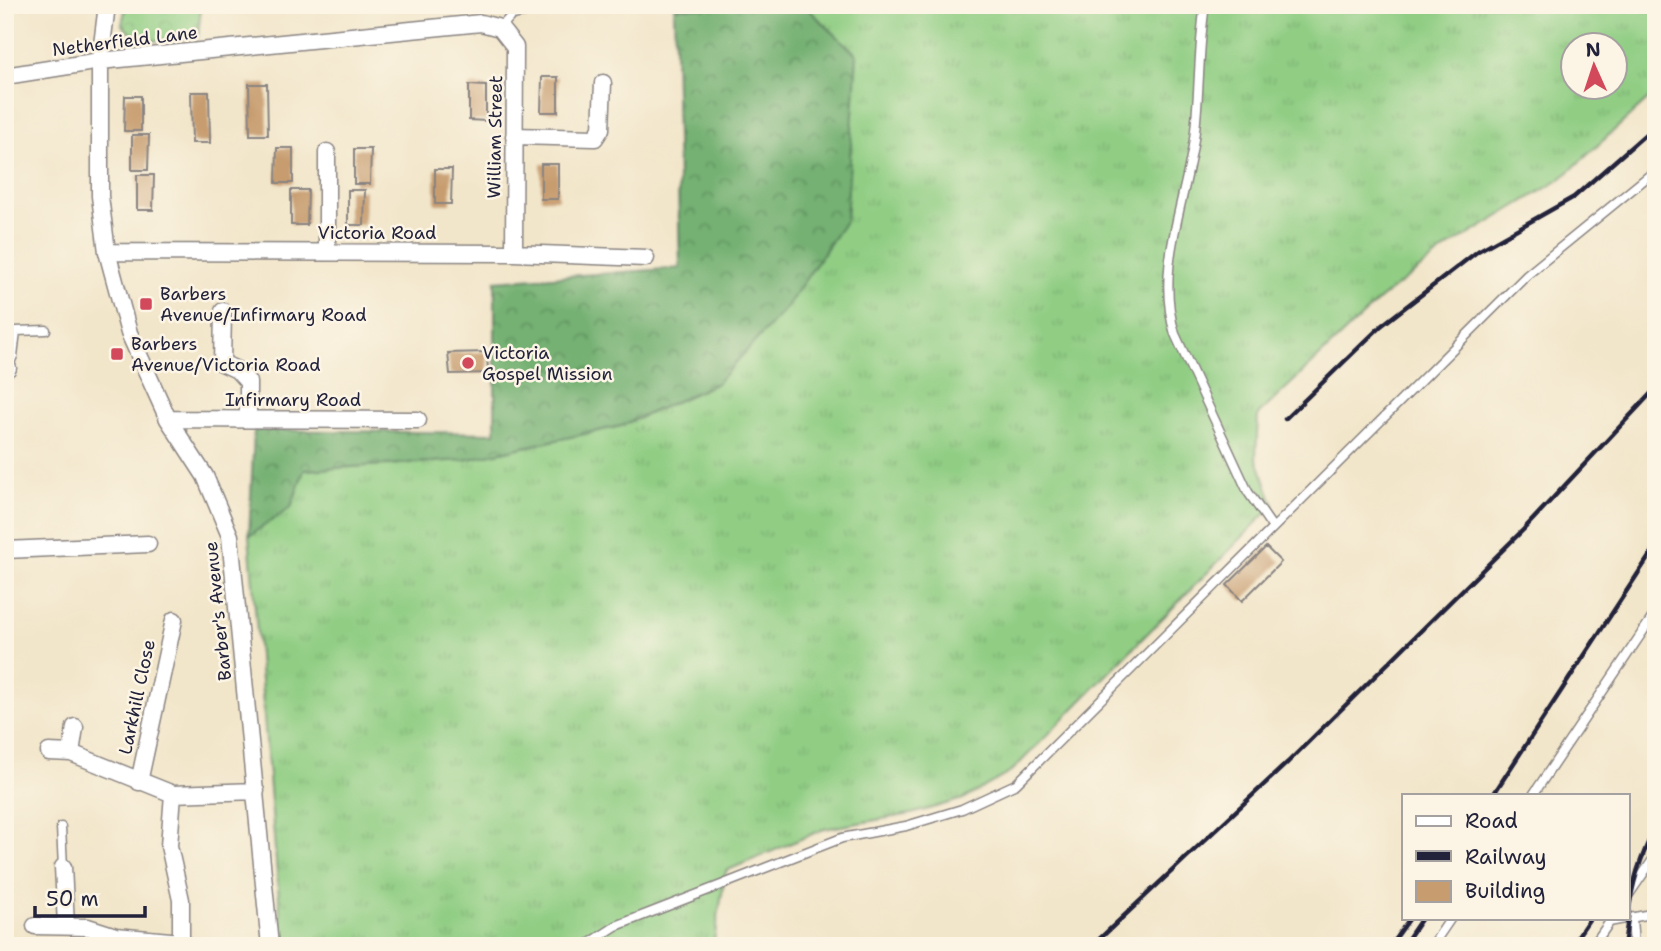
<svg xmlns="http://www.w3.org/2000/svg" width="1661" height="951" font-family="'Shantell Sans',sans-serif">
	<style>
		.grass { fill: url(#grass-tufts); stroke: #5a7860; stroke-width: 2; fill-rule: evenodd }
		.forest { fill: url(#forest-crowns); stroke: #4b6a56; stroke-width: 2 }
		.park { fill: url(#park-crowns); stroke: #5a7860; stroke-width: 2 }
		.building { fill: #c79d6f }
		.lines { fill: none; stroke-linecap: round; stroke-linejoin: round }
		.lane-casing { stroke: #8a8482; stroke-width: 11 }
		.street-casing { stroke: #8a8482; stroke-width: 19 }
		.lane { stroke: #fff; stroke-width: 8 }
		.street { stroke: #fff; stroke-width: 16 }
		.rail { stroke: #22223b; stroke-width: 4.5 }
		.poi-dot { fill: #d1495b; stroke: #fcf5e5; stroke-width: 2.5 }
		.labels { text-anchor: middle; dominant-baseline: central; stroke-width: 5; stroke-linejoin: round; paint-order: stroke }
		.street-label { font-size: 18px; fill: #22223b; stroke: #fcf5e5 }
		.poi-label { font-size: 18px; fill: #22223b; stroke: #fcf5e5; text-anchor: start }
	</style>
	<defs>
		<pattern id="grass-tufts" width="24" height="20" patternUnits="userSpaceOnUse" patternTransform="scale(1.75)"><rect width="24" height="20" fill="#91ce84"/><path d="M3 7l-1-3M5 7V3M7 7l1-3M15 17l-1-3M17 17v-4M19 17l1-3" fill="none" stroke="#7db173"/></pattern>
		<pattern id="forest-crowns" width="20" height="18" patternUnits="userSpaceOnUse" patternTransform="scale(1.75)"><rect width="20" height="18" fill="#74b172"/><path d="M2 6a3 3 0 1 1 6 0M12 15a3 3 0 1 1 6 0" fill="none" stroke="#5f905f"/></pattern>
		<pattern id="park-crowns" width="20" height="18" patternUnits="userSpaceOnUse" patternTransform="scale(1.75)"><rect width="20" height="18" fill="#91ce84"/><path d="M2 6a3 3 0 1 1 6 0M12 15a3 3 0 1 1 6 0" fill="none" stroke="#7db173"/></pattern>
	</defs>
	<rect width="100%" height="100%" fill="#fcf5e5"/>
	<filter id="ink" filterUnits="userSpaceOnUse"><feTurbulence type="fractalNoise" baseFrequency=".0143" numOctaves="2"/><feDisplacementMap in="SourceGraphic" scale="14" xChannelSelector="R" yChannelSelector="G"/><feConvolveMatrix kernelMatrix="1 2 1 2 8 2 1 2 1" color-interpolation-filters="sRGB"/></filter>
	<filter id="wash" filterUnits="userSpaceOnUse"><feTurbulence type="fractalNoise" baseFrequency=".00686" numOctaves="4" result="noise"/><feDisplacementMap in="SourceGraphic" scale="28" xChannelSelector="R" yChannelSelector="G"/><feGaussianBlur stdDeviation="1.57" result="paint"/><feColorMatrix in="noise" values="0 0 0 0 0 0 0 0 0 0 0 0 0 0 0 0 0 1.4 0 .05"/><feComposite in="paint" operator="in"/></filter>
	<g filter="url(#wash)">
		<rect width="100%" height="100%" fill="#f2e6ca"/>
		<!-- grass -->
		<path class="grass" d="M 674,5 L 1656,5 L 1656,92 L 1561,179 L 1450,246 L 1380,299 L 1258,415 L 1256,457 L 1274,505 L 1011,772 L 963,799 L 911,814 L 824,829 L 726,871 L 713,946 L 283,946 L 249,536 L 291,507 L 304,470 L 464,460 L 621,426 L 717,383 L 804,5 L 674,8 ZM 1574,46 L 1616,46 L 1616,88 L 1574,88 Z"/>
		<!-- forest -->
		<path class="forest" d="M 804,5 L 857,55 L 846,220 L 786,308 L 717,383 L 621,426 L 464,460 L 304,470 L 291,507 L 249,536 L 254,430 L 495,433 L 495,281 L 680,268 L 674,8 Z"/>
		<!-- park -->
		<path class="park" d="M 126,5 L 201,7 L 198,37 L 140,42 L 122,25 Z"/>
		<g id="blocks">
			<!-- building -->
			<path class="building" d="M 542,77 L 558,77 L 558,112 L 541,112 Z
				M 249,84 L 267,84 L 268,135 L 250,135 Z
				M 469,85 L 486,86 L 486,121 L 469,120 Z
				M 191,92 L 209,92 L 210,143 L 192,143 Z
				M 125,96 L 141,96 L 141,131 L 124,131 Z
				M 132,135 L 149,135 L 148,170 L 132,170 Z
				M 277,148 L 293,148 L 293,183 L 276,183 Z
				M 354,149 L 371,149 L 370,184 L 354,184 Z
				M 541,164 L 558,164 L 558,199 L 541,199 Z
				M 435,169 L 452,169 L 451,204 L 435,204 Z
				M 137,175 L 154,175 L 153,210 L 137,210 Z
				M 291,190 L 308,190 L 307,225 L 291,225 Z
				M 348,190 L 365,190 L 364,225 L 348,225 Z
				M 487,352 L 488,373 L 450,374 L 448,353 Z
				M 1266,547 L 1281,562 L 1242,601 L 1227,585 Z"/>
		</g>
	</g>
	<g filter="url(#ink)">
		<use href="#blocks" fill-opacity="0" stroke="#8a8482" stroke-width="2"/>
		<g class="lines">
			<defs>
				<path id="lane" d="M 1205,5 C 1198,49 1200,94 1194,139 C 1185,204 1155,268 1175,334 L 1248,492 L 1273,528
					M 500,28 L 512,15 L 565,5
					M 8,368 L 13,356 L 16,331 L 46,330
					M 1533,795 L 1656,612
					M 61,827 L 63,867
					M 1628,896 L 1656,855
					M 1632,918 L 1634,946
					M 1609,922 L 1656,913
					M 585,946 L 616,926 L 842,838 L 906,826 L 962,809 L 1016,784 L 1527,275 L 1656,170
					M 1432,946 L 1451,918
					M 1593,946 L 1611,920"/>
				<path id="street" d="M 107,5 L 100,61 L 100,196 L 107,252 L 129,333 L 168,419 L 205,476 L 230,536 L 270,946
					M 5,76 L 100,61 L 481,23 L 500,28 L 515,47 L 514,253
					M 514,136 L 595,138 L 601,129 L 603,83
					M 107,252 L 514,253 L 646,258
					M 327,252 L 327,152
					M 223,311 L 222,363 L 237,370 L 248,382 L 248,418
					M 5,368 L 8,368
					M 168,419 L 418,420
					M 5,550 L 148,544
					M 49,752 L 71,753 L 173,794 L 256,791
					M 71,753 L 75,727
					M 139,782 L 174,620
					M 173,794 L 169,846 L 181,900 L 181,946
					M 63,867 L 66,925
					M 35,926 L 88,927 L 116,936 L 181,942"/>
			</defs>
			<!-- lane casing -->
			<use href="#lane" class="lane-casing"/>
			<!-- street casing -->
			<use href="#street" class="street-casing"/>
			<!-- lane -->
			<use href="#lane" class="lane"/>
			<!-- street -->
			<use href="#street" class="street"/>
			<!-- rail -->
			<path class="rail" d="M 1285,419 L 1381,326 L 1478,251 L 1574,197 L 1656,125
				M 1493,795 L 1656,546
				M 1628,918 C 1631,884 1641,856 1656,826
				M 1092,946 L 1288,762 L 1523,530 L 1656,388
				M 1390,946 L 1410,918
				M 1403,946 L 1422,918
				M 1571,946 L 1590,918
				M 1624,946 L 1628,918"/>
		</g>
	</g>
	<!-- markers -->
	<g class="poi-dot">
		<rect x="139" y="297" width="14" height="14" rx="3.5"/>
		<rect x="110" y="347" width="14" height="14" rx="3.5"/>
		<circle cx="468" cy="363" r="7"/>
	</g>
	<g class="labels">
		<!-- street labels -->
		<g class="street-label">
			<text transform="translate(125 41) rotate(-7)">Netherfield Lane</text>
			<text transform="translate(495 137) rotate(-89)">William Street</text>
			<text x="377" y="233">Victoria Road</text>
			<text x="293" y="400">Infirmary Road</text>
			<text transform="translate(218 611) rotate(-96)">Barber's Avenue</text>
			<text transform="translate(137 697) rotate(-78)">Larkhill Close</text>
		</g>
		<!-- poi labels -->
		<g class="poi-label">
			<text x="160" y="294">Barbers<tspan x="160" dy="21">Avenue/Infirmary Road</tspan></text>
			<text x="131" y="344">Barbers<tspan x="131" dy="21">Avenue/Victoria Road</tspan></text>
			<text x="482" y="353">Victoria<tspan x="482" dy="21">Gospel Mission</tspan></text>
		</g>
	</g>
	<!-- margin -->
	<rect width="1661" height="951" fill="none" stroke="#fcf5e5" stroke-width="28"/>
	<!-- legend -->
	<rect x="1402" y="794" width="228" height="126" fill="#fcf5e5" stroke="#a5a1a1" stroke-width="2"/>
	<rect x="1416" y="816" width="35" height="10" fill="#ffffff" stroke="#a5a1a1" stroke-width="2"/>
	<text x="1465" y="828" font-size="21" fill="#22223b">Road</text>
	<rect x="1416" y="851" width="35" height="10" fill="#22223b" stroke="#a5a1a1" stroke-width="2"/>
	<text x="1465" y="864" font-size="21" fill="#22223b">Railway</text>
	<rect x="1416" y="881" width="35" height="21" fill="#c79d6f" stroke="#a5a1a1" stroke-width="2"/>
	<text x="1465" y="898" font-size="21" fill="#22223b">Building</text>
	<!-- north arrow -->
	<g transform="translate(1594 66) rotate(357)"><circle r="33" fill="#fcf5e5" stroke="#a5a1a1" stroke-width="2"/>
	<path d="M0-5L12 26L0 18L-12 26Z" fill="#d1495b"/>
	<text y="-10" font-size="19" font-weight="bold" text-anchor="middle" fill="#22223b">N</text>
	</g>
	<!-- scale -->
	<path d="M35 906v10h110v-10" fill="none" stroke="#22223b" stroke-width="3.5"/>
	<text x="46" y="906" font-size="21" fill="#22223b" stroke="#fcf5e5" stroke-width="5" paint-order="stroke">50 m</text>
</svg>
